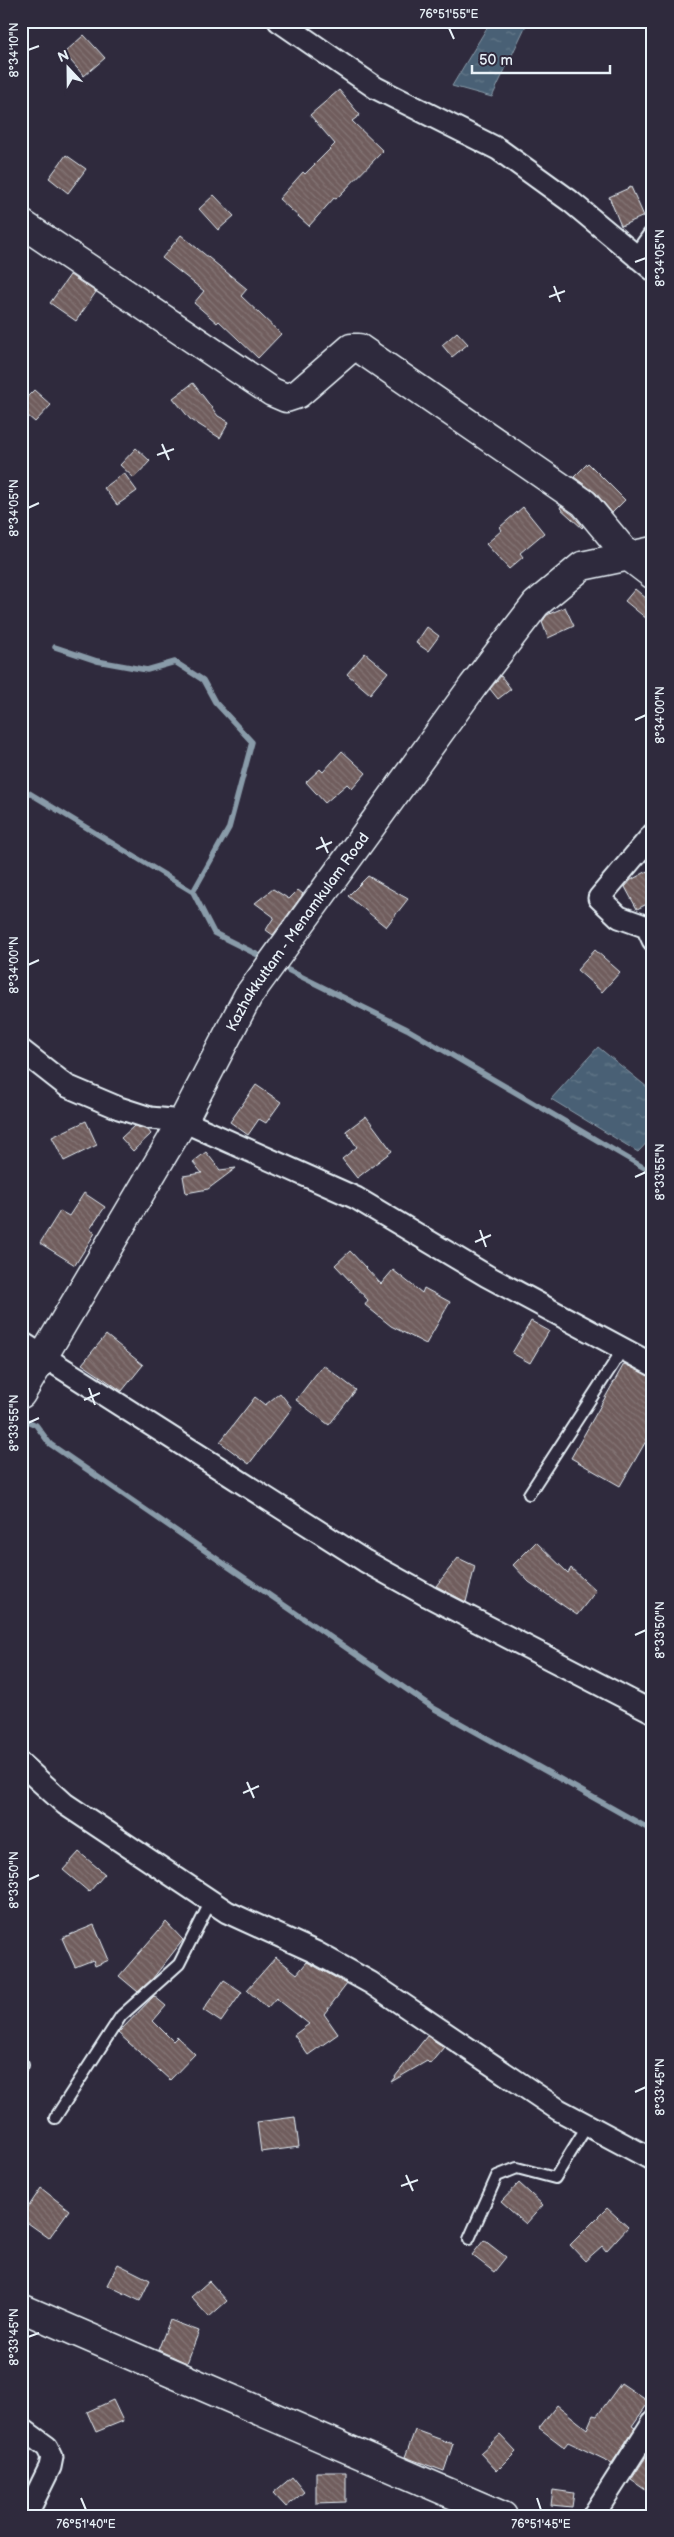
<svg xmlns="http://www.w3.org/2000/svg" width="674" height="2537" font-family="'Balsamiq Sans',sans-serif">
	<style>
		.water { fill: url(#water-ripples); stroke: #899ba9 }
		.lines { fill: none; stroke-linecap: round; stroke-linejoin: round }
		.stream { stroke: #899ba9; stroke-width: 5.5 }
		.building { fill: url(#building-back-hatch); stroke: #e8f1f8 }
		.lane-casing { stroke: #e8f1f8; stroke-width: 14 }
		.street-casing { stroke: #e8f1f8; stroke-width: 25 }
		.secondary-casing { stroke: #e8f1f8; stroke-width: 31 }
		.lane { stroke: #2f2a3d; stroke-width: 10 }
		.street { stroke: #2f2a3d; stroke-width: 21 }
		.secondary { stroke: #2f2a3d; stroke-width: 28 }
		.ticks { fill: none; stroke: #e8f1f8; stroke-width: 2 }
		.labels { text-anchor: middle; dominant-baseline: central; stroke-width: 4; stroke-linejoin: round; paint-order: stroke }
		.street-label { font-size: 15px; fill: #e8f1f8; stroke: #2f2a3d }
		.neatline { fill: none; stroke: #e8f1f8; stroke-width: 2 }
		.ticks-label { font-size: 12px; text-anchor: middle; fill: #e8f1f8 }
	</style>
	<defs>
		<pattern id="water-ripples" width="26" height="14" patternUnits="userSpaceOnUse" patternTransform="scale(1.25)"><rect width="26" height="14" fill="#4a6175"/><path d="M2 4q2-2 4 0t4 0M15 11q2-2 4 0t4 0" fill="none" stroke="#647889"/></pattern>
		<pattern id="building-back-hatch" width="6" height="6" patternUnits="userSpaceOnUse" patternTransform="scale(1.25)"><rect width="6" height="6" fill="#705d5d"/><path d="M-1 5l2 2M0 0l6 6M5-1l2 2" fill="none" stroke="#847575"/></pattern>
	</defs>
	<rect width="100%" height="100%" fill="#2f2a3d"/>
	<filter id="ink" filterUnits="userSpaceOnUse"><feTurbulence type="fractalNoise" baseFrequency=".02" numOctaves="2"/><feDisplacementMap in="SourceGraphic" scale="10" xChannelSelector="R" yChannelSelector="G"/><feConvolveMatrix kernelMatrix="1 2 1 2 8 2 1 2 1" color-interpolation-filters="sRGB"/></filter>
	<g filter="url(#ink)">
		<!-- water -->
		<path class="water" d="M 491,21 L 528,21 L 492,97 L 452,86 Z
			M 598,1047 L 653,1092 L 653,1136 L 638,1152 L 551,1099 Z"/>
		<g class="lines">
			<!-- stream -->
			<path class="stream" d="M 21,788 L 193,892 L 229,828 L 252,742 L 215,702 L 203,680 L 175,662 L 147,670 L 97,661 L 55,647
				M 193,892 L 214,933 L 258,955
				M 288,970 L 407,1029 L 653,1173
				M 25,1420 L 36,1425 L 50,1444 L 435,1709 L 653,1831"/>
		</g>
		<!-- building -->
		<path class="building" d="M 84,35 L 105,58 L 84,76 L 64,53 Z
			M 339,90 L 360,115 L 352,121 L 383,151 L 336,199 L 334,198 L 309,226 L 279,199 L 303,172 L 305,174 L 335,144 L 310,115 Z
			M 66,155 L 86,169 L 68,193 L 49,178 Z
			M 631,187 L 644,216 L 621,226 L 609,197 Z
			M 214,195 L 234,216 L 218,230 L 199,209 Z
			M 181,235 L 247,289 L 241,296 L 281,334 L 258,358 L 219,321 L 217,323 L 194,303 L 204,291 L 162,258 Z
			M 70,275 L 96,292 L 76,321 L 50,303 Z
			M 457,332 L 468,344 L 452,357 L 442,345 Z
			M 193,383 L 218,416 L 229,422 L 220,438 L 190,419 L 173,398 Z
			M 34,390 L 51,405 L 35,422 L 21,410 L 21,403 Z
			M 136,448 L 150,461 L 134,478 L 120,465 Z
			M 588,463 L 625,500 L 612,513 L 596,493 L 574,477 Z
			M 124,473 L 137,491 L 117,505 L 104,488 Z
			M 561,506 L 573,515 L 583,527 L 582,528 L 560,508 Z
			M 523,507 L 544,533 L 520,553 L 523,557 L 509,569 L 486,544 L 502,530 L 500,527 Z
			M 635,589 L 653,604 L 653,611 L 647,619 L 625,601 Z
			M 565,607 L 574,626 L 548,638 L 542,622 L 547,615 Z
			M 427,627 L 439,636 L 428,651 L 416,643 Z
			M 365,653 L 388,672 L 370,694 L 347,674 Z
			M 501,676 L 511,689 L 498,699 L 490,689 Z
			M 342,751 L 366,773 L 352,789 L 347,784 L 325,803 L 306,782 L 320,769 L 323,772 Z
			M 653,868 L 653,901 L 637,909 L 625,887 L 631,880 Z
			M 368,876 L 408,899 L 386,927 L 348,896 Z
			M 273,889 L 289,899 L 298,890 L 303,894 L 273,935 L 266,930 L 274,917 L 255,903 Z
			M 595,950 L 620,972 L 602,992 L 577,970 Z
			M 256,1085 L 281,1102 L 266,1123 L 259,1119 L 248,1135 L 230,1122 Z
			M 366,1116 L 392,1151 L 357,1178 L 342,1159 L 357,1147 L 346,1131 Z
			M 86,1121 L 97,1145 L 64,1161 L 52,1137 Z
			M 134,1126 L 148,1130 L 151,1134 L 133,1151 L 121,1138 Z
			M 206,1152 L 220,1170 L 236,1168 L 208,1189 L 186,1193 L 183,1176 L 202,1173 L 193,1162 Z
			M 84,1193 L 105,1207 L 90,1229 L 95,1233 L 75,1265 L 40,1243 L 60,1211 L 69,1216 Z
			M 350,1251 L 381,1284 L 393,1270 L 422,1293 L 424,1288 L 450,1302 L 426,1344 L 391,1326 L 365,1305 L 368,1300 L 335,1265 Z
			M 531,1321 L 549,1331 L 530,1363 L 512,1353 Z
			M 106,1335 L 143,1365 L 122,1391 L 82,1364 Z
			M 624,1364 L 653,1377 L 653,1429 L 620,1486 L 571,1458 Z
			M 323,1365 L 356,1390 L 329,1425 L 296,1400 Z
			M 280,1393 L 292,1408 L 249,1464 L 220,1442 L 255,1397 L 265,1405 Z
			M 536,1542 L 568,1573 L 571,1568 L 596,1591 L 577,1615 L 529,1582 L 513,1565 Z
			M 458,1558 L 475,1566 L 466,1602 L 436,1586 Z
			M 79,1852 L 105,1874 L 89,1892 L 63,1870 Z
			M 166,1922 L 183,1940 L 153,1978 L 138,1992 L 119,1976 Z
			M 94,1925 L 109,1960 L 95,1966 L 93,1960 L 75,1967 L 62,1938 Z
			M 276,1957 L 297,1974 L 307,1962 L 347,1984 L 324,2014 L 338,2034 L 308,2055 L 294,2035 L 309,2024 L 276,1998 L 267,2008 L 247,1990 Z
			M 224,1980 L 242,1992 L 221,2022 L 203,2010 Z
			M 154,1996 L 166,2006 L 153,2021 L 173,2041 L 177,2037 L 195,2054 L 170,2080 L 118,2033 Z
			M 427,2036 L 444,2047 L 430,2064 L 427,2061 L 391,2082 Z
			M 295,2117 L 299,2147 L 261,2152 L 257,2122 Z
			M 519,2183 L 543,2205 L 526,2224 L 501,2202 Z
			M 41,2188 L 69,2210 L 49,2238 L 21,2218 Z
			M 607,2208 L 628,2227 L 606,2251 L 602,2246 L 585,2261 L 570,2245 Z
			M 484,2240 L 506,2257 L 494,2272 L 472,2255 Z
			M 118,2264 L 150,2280 L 140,2301 L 107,2285 Z
			M 209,2281 L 227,2301 L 209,2317 L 191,2297 Z
			M 170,2320 L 199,2331 L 187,2363 L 158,2350 Z
			M 621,2383 L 649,2402 L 632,2426 L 635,2428 L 612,2463 L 568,2442 L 564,2447 L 539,2428 L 557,2405 L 587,2429 L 593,2415 L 597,2416 Z
			M 113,2400 L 123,2421 L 96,2432 L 87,2412 Z
			M 415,2430 L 453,2444 L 444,2471 L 405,2457 Z
			M 500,2435 L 516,2452 L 497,2471 L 480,2453 Z
			M 653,2446 L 653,2482 L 647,2491 L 631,2480 Z
			M 316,2472 L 346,2472 L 346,2502 L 316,2503 Z
			M 292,2477 L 304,2492 L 286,2507 L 273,2493 Z
			M 553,2490 L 574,2493 L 572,2507 L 551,2505 Z"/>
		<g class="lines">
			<defs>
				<path id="lane" d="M 529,1494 L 623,1349
					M 21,2067 L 23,2065
					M 55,2118 L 121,2016 L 179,1964 L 211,1901
					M 469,2239 L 497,2176 L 517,2168 L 555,2178 L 587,2126"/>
				<path id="street" d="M 279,21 L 376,88 L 498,149 L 570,201 L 653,270
					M 638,258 L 653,237
					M 653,834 L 599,898 L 619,917 L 647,927 L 653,940
					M 21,1050 L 67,1086 L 119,1108 L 150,1118 L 183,1121 L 356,1198 L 487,1276 L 653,1365
					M 21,1342 L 365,1561 L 428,1596 L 653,1712
					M 21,1764 L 65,1804 L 227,1912 L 315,1952 L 371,1983 L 559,2110 L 653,2160
					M 21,2428 L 47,2447 L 52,2457 L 50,2467 L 26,2516
					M 593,2516 L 653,2422"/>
				<g id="secondary">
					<path d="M 21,223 L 272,392 L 286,398 L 298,394 L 351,348 L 359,348 L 584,503 L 628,556 L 653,575"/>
					<path id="s1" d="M 21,1394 L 183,1121 L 248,996 L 473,686 L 536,604 L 582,566 L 653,551"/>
					<path d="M 21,2308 L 503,2516"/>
				</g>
			</defs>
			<!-- lane casing -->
			<use href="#lane" class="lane-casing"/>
			<!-- street casing -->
			<use href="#street" class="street-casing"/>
			<!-- secondary casing -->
			<use href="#secondary" class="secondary-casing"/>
			<!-- lane -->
			<use href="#lane" class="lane"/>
			<!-- street -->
			<use href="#street" class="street"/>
			<!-- secondary -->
			<use href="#secondary" class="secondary"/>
		</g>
	</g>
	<!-- ticks -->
	<path class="ticks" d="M 449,28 L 454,39M 28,50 L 39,46M 635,262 L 646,258M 554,286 L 560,302M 549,297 L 565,291M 162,444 L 169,460M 157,455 L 174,449M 28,508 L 39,503M 635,720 L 646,715M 321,837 L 328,853M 316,849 L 332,842M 28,965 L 39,960M 635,1177 L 646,1172M 480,1230 L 486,1247M 475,1242 L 491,1235M 89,1388 L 95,1405M 84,1400 L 100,1393M 28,1423 L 39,1418M 635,1635 L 646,1630M 247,1782 L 254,1798M 243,1793 L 259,1786M 28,1880 L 39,1875M 635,2092 L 646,2087M 406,2175 L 413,2191M 401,2186 L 418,2180M 28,2337 L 39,2333M 81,2498 L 86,2510M 537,2498 L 541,2510"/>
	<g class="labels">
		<!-- street labels -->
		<g class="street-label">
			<text stroke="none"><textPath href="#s1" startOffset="539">Kazhakkuttam - Menamkulam Road</textPath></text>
		</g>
	</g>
	<!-- margin -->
	<rect width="674" height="2537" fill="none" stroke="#2f2a3d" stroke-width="55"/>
	<!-- north arrow -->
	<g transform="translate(68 68) rotate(338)" stroke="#2f2a3d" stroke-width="4" paint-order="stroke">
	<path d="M0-4L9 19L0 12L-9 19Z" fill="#e8f1f8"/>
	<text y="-8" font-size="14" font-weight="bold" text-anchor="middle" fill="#e8f1f8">N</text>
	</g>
	<!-- scale -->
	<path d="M472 65v8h138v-8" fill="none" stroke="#e8f1f8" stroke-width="2.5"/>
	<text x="479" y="65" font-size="15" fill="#e8f1f8" stroke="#2f2a3d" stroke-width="4" paint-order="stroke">50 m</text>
	<rect x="28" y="28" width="618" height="2482" class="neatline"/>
	<g class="ticks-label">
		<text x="449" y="18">76°51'55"E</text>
		<text transform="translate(14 50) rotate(-90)" y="4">8°34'10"N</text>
		<text transform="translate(660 258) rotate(-90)" y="4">8°34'05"N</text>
		<text transform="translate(14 508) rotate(-90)" y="4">8°34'05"N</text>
		<text transform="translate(660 715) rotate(-90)" y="4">8°34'00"N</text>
		<text transform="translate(14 965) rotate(-90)" y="4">8°34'00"N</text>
		<text transform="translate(660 1172) rotate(-90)" y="4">8°33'55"N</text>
		<text transform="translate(14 1423) rotate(-90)" y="4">8°33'55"N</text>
		<text transform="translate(660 1630) rotate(-90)" y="4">8°33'50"N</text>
		<text transform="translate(14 1880) rotate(-90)" y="4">8°33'50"N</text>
		<text transform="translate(660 2087) rotate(-90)" y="4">8°33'45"N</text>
		<text transform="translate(14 2337) rotate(-90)" y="4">8°33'45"N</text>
		<text x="86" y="2528">76°51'40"E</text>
		<text x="541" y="2528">76°51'45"E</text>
	</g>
</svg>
